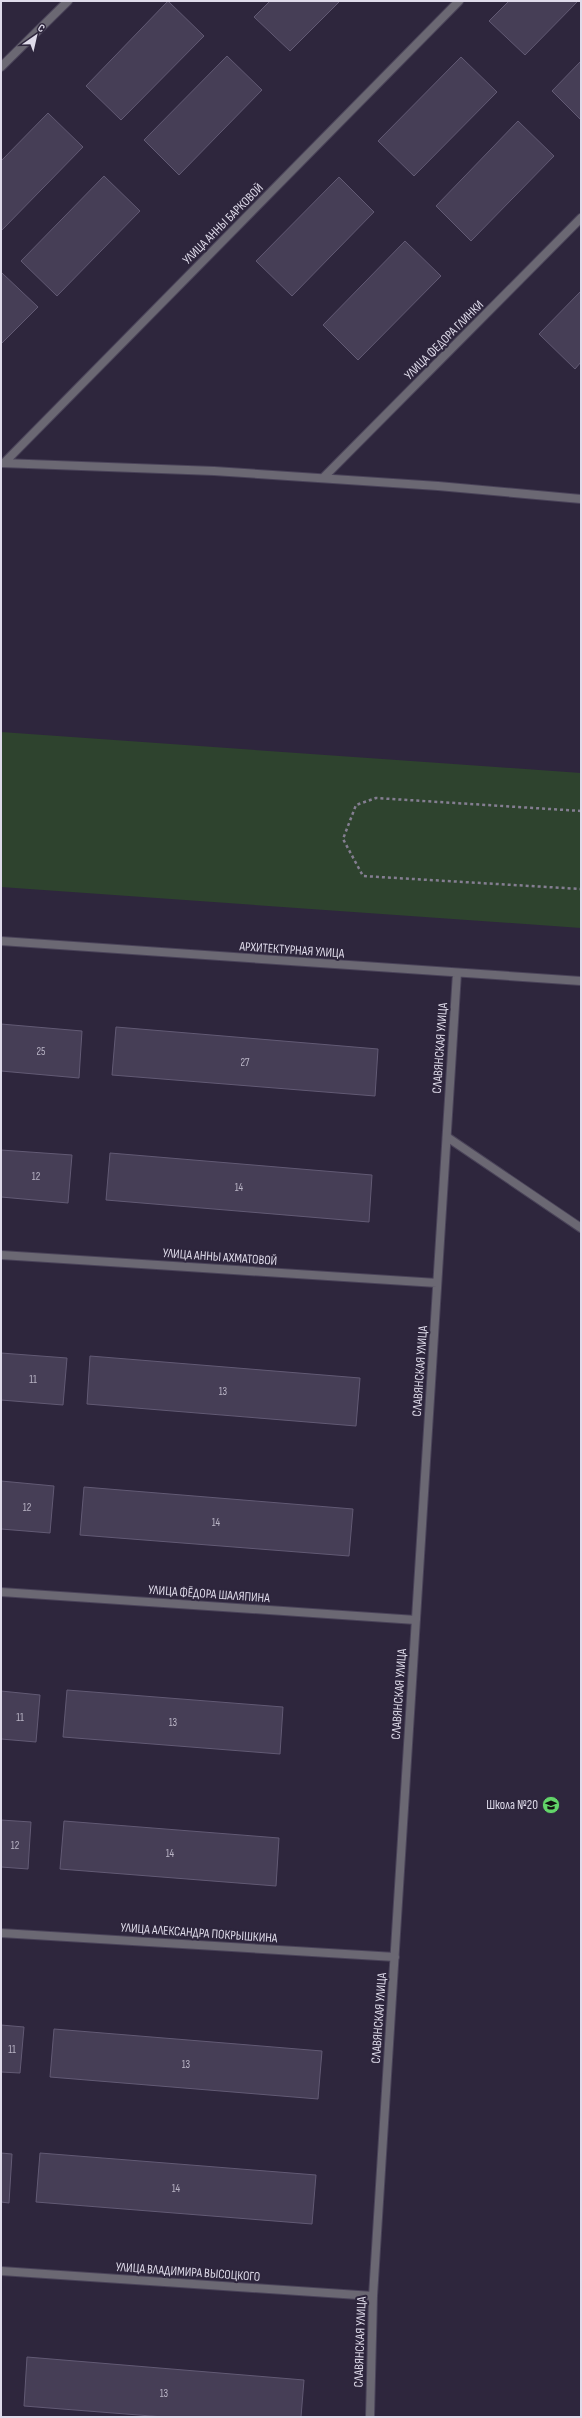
<svg xmlns="http://www.w3.org/2000/svg" width="582" height="2418" font-family="'Sofia Sans Condensed',sans-serif">
	<style>
		.green { fill: #2e432e }
		.building { fill: #463e56; stroke: #625a74 }
		.lines { fill: none; stroke-linecap: round; stroke-linejoin: round }
		.lane-casing { stroke: #4a4359; stroke-width: 10 }
		.street-casing { stroke: #4a4359; stroke-width: 10 }
		.path { stroke: #847e91; stroke-width: 2.5; stroke-dasharray: 3 3; stroke-linecap: butt }
		.lane { stroke: #6b6873; stroke-width: 8 }
		.street { stroke: #6b6873; stroke-width: 8 }
		.labels { text-anchor: middle; dominant-baseline: central; stroke-width: 4; stroke-linejoin: round; paint-order: stroke }
		.number-label { font-size: 11px; fill: #b9b4c5 }
		.street-label { font-size: 13px; fill: #dfdbea; stroke: #2e263d }
		.poi-label { font-size: 13px; fill: #dfdbea; stroke: #2e263d; text-anchor: end }
	</style>
	<rect width="100%" height="100%" fill="#2e263d"/>
	<!-- green -->
	<path class="green" d="M 1,732 L 581,773 L 581,928 L 1,887 Z"/>
	<!-- building -->
	<path class="building" d="M 168,1 L 204,36 L 121,120 L 86,86 Z
		M 270,1 L 340,1 L 290,51 L 254,17 Z
		M 509,1 L 578,1 L 525,55 L 489,21 Z
		M 227,56 L 262,90 L 179,175 L 144,140 Z
		M 461,57 L 497,92 L 414,176 L 378,141 Z
		M 581,61 L 581,120 L 552,91 Z
		M 48,113 L 83,147 L 1,231 L 1,161 Z
		M 518,121 L 554,156 L 471,241 L 436,206 Z
		M 104,176 L 140,211 L 57,296 L 21,261 Z
		M 339,177 L 374,212 L 292,296 L 256,261 Z
		M 405,241 L 441,276 L 358,360 L 323,325 Z
		M 2,273 L 38,307 L 1,344 L 1,273 Z
		M 581,291 L 581,362 L 575,369 L 539,334 Z
		M 1,1024 L 82,1031 L 79,1078 L 1,1071 Z
		M 116,1027 L 378,1049 L 375,1096 L 112,1075 Z
		M 1,1150 L 72,1155 L 68,1203 L 1,1197 Z
		M 110,1153 L 372,1175 L 369,1222 L 106,1200 Z
		M 1,1353 L 67,1358 L 63,1405 L 1,1400 Z
		M 90,1356 L 360,1378 L 356,1426 L 87,1404 Z
		M 1,1481 L 54,1486 L 50,1533 L 1,1529 Z
		M 84,1487 L 353,1509 L 349,1556 L 80,1535 Z
		M 67,1690 L 283,1707 L 280,1754 L 63,1737 Z
		M 1,1691 L 40,1695 L 36,1742 L 1,1739 Z
		M 1,1820 L 31,1822 L 28,1869 L 1,1867 Z
		M 64,1821 L 279,1838 L 276,1886 L 60,1869 Z
		M 1,2025 L 24,2027 L 20,2073 L 1,2072 Z
		M 54,2029 L 322,2051 L 318,2099 L 50,2077 Z
		M 1,2153 L 12,2154 L 9,2203 L 1,2202 Z
		M 40,2153 L 316,2175 L 312,2224 L 36,2202 Z
		M 27,2357 L 304,2380 L 301,2417 L 164,2417 L 24,2406 Z"/>
	<g class="lines">
		<defs>
			<path id="lane" d="M 447,1137 L 581,1228"/>
			<path id="street" d="M 1,67 L 68,1
				M 2,463 L 214,471 L 438,486 L 581,499
				M 4,463 L 459,1
				M 323,478 L 581,218
				M 1,941 L 581,981
				M 1,1255 L 437,1283
				M 1,1592 L 416,1620
				M 1,1933 L 395,1957
				M 1,2271 L 373,2296
				M 370,2417 L 373,2296 L 457,973"/>
		</defs>
		<!-- lane casing -->
		<use href="#lane" class="lane-casing"/>
		<!-- street casing -->
		<use href="#street" class="street-casing"/>
		<!-- path -->
		<path class="path" d="M 581,811 L 376,798 L 356,805 L 343,839 L 363,876 L 581,889"/>
		<!-- lane -->
		<use href="#lane" class="lane"/>
		<!-- street -->
		<use href="#street" class="street"/>
	</g>
	<!-- icons -->
	<defs>
		<symbol id="school-disc" viewBox="-11 -11 22 22"><circle r="9.5" fill="#62d469" stroke="#2e263d"/><path d="M0-5L7-2L0 1L-7-2ZM-4 1L0 2.5L4 1V4Q0 6-4 4Z" fill="#111"/></symbol>
	</defs>
	<g fill-rule="evenodd">
		<use href="#school-disc" x="541" y="1795" width="20" height="20"/>
	</g>
	<g class="labels">
		<!-- number labels -->
		<g class="number-label">
			<text x="41" y="1051">25</text>
			<text x="245" y="1062">27</text>
			<text x="36" y="1176">12</text>
			<text x="239" y="1187">14</text>
			<text x="33" y="1379">11</text>
			<text x="223" y="1391">13</text>
			<text x="27" y="1507">12</text>
			<text x="216" y="1522">14</text>
			<text x="20" y="1717">11</text>
			<text x="173" y="1722">13</text>
			<text x="15" y="1845">12</text>
			<text x="170" y="1853">14</text>
			<text x="12" y="2049">11</text>
			<text x="186" y="2064">13</text>
			<text x="176" y="2188">14</text>
			<text x="164" y="2393">13</text>
		</g>
		<!-- street labels -->
		<g class="street-label">
			<text transform="translate(223 224) rotate(-45)">УЛИЦА АННЫ БАРКОВОЙ</text>
			<text transform="translate(444 340) rotate(-45)">УЛИЦА ФЕДОРА ГЛИНКИ</text>
			<text transform="translate(292 950) rotate(4)">АРХИТЕКТУРНАЯ УЛИЦА</text>
			<text transform="translate(440 1048) rotate(-86)">СЛАВЯНСКАЯ УЛИЦА</text>
			<text transform="translate(220 1257) rotate(4)">УЛИЦА АННЫ АХМАТОВОЙ</text>
			<text transform="translate(420 1371) rotate(-86)">СЛАВЯНСКАЯ УЛИЦА</text>
			<text transform="translate(209 1594) rotate(4)">УЛИЦА ФЁДОРА ШАЛЯПИНА</text>
			<text transform="translate(399 1694) rotate(-86)">СЛАВЯНСКАЯ УЛИЦА</text>
			<text transform="translate(199 1933) rotate(4)">УЛИЦА АЛЕКСАНДРА ПОКРЫШКИНА</text>
			<text transform="translate(379 2018) rotate(-86)">СЛАВЯНСКАЯ УЛИЦА</text>
			<text transform="translate(188 2272) rotate(4)">УЛИЦА ВЛАДИМИРА ВЫСОЦКОГО</text>
			<text transform="translate(360 2342) rotate(-88)">СЛАВЯНСКАЯ УЛИЦА</text>
		</g>
		<!-- poi labels -->
		<g class="poi-label">
			<text x="538" y="1805">Школа №20</text>
		</g>
	</g>
	<!-- border -->
	<rect width="582" height="2418" fill="none" stroke="#dfdbea" stroke-width="4"/>
	<!-- north arrow -->
	<g transform="translate(36 36) rotate(34)" stroke="#2e263d" stroke-width="3" paint-order="stroke">
	<path d="M0-3L7 15L0 10L-7 15Z" fill="#dfdbea"/>
	<text y="-6" font-size="11" font-weight="bold" text-anchor="middle" fill="#dfdbea">С</text>
	</g>
</svg>
